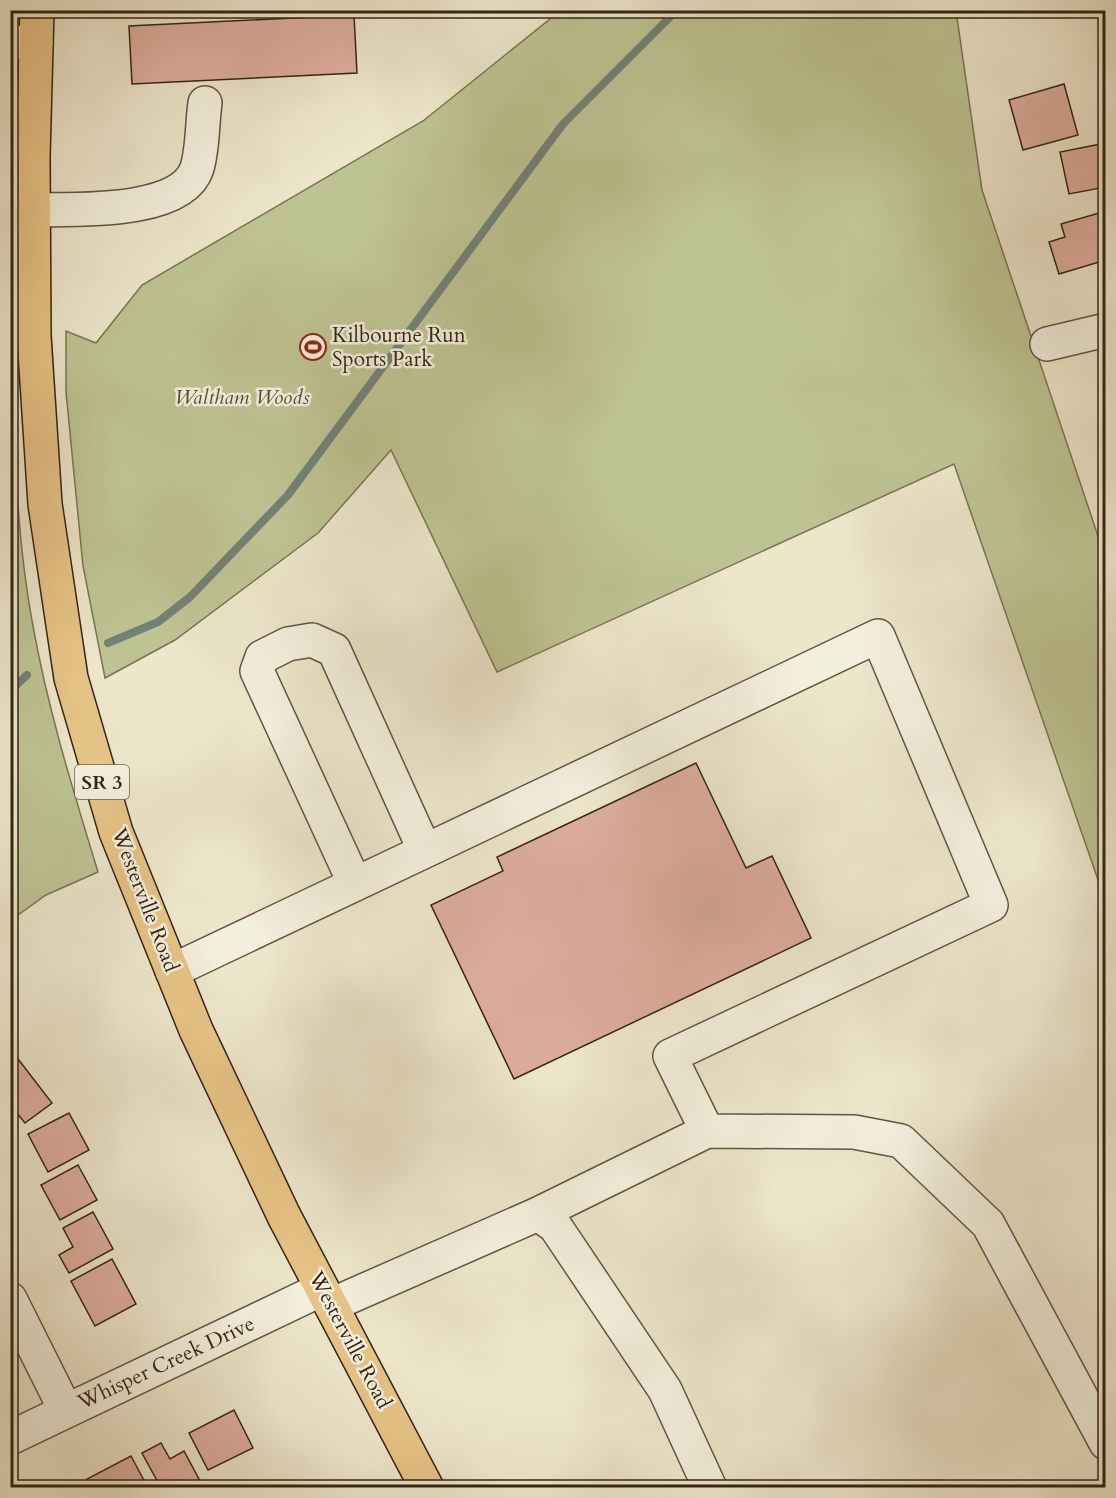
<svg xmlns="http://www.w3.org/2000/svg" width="1116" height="1498" font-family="Cardo,serif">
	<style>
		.green { fill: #bec393; stroke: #7a7454; stroke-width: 1.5 }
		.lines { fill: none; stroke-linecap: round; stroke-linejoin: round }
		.stream { stroke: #718276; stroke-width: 8 }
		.building { fill: #dcad9c; stroke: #352414; stroke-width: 1.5 }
		.minor-casing { stroke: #635442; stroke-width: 36 }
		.major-casing { stroke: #352414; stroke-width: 36 }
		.minor { stroke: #f3efdd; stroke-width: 33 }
		.major { stroke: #e6c386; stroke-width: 33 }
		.labels { text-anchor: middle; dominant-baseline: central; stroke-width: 5; stroke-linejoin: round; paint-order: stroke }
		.shield { fill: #f3efdd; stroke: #6e6150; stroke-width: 1.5 }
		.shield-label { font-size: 20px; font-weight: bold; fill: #352414 }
		.poi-label { font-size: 21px; fill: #352414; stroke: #f3efdd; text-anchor: start }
		.park-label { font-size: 21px; font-style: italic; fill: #574c34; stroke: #f3efdd }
		.street-label { font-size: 21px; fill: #352414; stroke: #f3efdd }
	</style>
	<rect width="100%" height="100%" fill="#ede6cb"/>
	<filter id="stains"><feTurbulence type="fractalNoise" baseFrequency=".00333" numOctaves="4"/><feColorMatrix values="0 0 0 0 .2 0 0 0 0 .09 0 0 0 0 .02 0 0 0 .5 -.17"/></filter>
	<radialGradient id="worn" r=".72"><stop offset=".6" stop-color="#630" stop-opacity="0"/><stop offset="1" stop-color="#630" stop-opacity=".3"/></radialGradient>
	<!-- green -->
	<path class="green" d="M 560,11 L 956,11 L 982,190 L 1105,557 L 1105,900 L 954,464 L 497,672 L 391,450 L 318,533 L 175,640 L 105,678 L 83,566 L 66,392 L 66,331 L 96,343 L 142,285 L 423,121 Z
		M 11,335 C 14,431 15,531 33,626 C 48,710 73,790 98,872 L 46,895 L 11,920 Z"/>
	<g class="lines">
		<!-- stream -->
		<path class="stream" d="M 108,643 L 158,622 L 190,597 L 288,495 L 563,124 L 677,10
			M 10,691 L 27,675"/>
	</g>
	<!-- building -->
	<path class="building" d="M 354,15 L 357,73 L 132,84 L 129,26 Z
		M 1064,84 L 1078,135 L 1023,150 L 1009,100 Z
		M 1106,143 L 1106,187 L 1069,194 L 1060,152 Z
		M 1106,211 L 1106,260 L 1059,274 L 1049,242 L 1065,237 L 1061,224 Z
		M 696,763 L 746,868 L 772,856 L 811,938 L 514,1079 L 431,905 L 503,871 L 497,857 Z
		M 15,1055 L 52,1103 L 25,1123 L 10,1105 L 10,1059 Z
		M 69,1113 L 89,1150 L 48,1172 L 28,1134 Z
		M 78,1165 L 97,1200 L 60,1220 L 41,1185 Z
		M 93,1212 L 113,1249 L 69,1273 L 59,1255 L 73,1247 L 63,1228 Z
		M 112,1259 L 136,1304 L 95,1326 L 71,1281 Z
		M 234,1410 L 253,1448 L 208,1470 L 189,1433 Z
		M 161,1443 L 170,1459 L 184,1451 L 200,1481 L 188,1488 L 161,1488 L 142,1453 Z
		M 131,1456 L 148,1488 L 91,1488 L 87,1479 Z"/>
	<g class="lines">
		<defs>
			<path id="minor" d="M 10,42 L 36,43
				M 34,210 C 73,209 182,215 197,168 C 203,148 202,124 205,103
				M 1047,344 L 1106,330
				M 425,851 L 878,636 L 991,905 L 670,1056 L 707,1131 L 538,1214
				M 172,971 L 425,851 L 334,650 L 312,640 L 288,644 L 262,657 L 257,671 L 355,884
				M 707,1131 L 854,1132 L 901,1141 L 988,1224 L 1106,1443
				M 10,1299 L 66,1411
				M 331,1305 L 538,1214 L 555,1226 L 665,1390 L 710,1488
				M 10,1438 L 322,1289"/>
			<path id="major" d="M 37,10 L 33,156 L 34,336 L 45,504 L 71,678 L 116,832 L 196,1030 L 284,1216 L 427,1488"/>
		</defs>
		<!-- minor casing -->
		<use href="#minor" class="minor-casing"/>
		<!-- major casing -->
		<use href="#major" class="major-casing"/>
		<!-- minor -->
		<use href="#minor" class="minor"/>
		<!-- major -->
		<use href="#major" class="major"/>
	</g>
	<!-- icons -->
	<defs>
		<symbol id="stadium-ring" viewBox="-11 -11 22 22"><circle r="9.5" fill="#f3efdd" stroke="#8f2418" stroke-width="1.5"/><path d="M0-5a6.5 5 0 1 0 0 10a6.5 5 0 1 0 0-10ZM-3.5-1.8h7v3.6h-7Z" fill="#8f2418"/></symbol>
	</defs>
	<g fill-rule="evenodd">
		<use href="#stadium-ring" x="298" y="332" width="30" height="30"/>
	</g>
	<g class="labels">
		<!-- shield labels -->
		<rect class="shield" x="75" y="765" width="54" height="34" rx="4.5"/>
		<g class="shield-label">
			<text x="102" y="782">SR 3</text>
		</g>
		<!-- poi labels -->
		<g class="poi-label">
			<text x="332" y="335">Kilbourne Run<tspan x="332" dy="24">Sports Park</tspan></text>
		</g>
		<!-- park labels -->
		<g class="park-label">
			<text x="242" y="397">Waltham Woods</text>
		</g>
		<!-- street labels -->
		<g class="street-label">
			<text transform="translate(145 900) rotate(69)">Westerville Road</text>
			<text transform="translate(350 1340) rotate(62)">Westerville Road</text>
			<text transform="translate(166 1363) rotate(-25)">Whisper Creek Drive</text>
		</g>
	</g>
	<!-- margin -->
	<rect width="1116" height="1498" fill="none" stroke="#ede6cb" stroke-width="36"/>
	<rect x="12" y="12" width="1092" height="1474" fill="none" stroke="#352414" stroke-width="3"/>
	<rect x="18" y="18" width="1080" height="1462" fill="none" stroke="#352414" stroke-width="1.5"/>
	<rect width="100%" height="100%" filter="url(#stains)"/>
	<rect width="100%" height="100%" fill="url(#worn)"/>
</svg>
